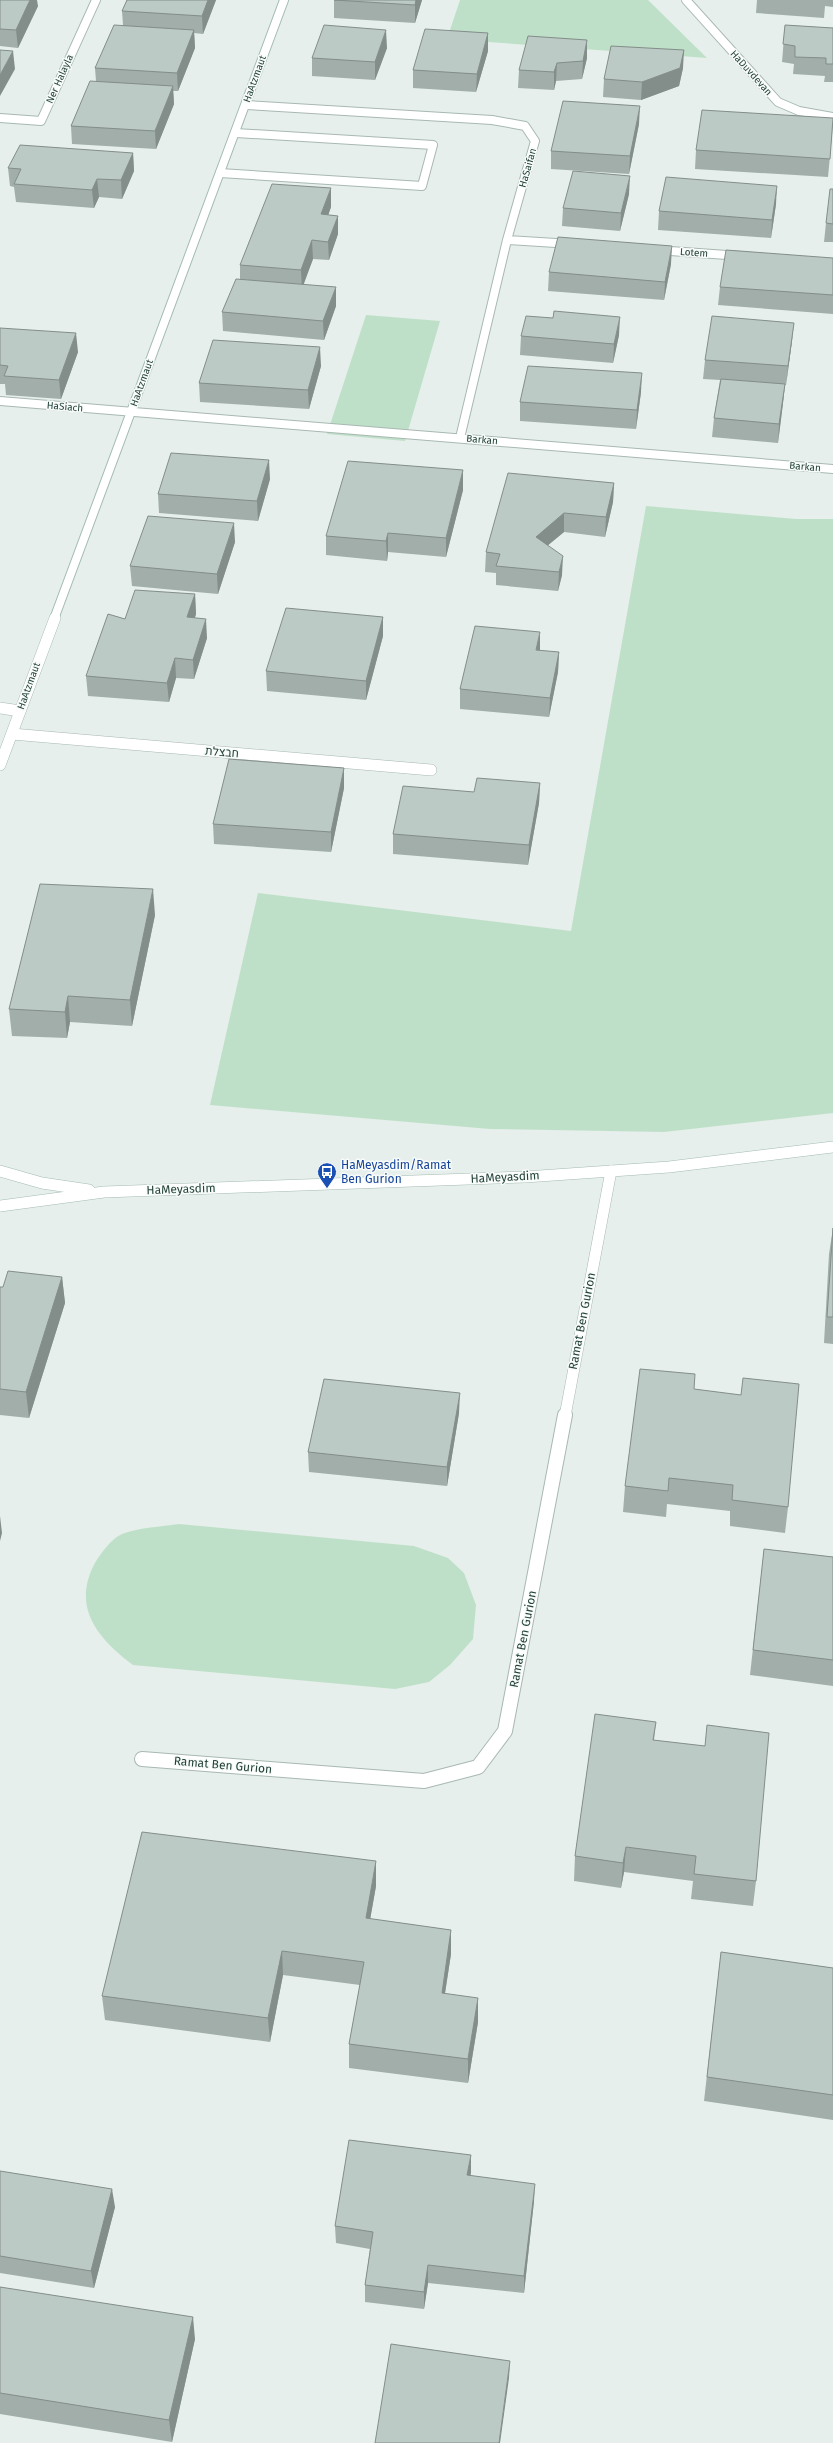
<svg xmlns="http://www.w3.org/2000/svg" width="833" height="2443" font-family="'Fira Sans',Heebo,sans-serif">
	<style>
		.green { fill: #bfe0c8 }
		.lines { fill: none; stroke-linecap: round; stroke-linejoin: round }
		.lane-far1-casing { stroke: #a8b8b2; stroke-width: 10 }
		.lane-casing { stroke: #a8b8b2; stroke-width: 12 }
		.street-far2-casing { stroke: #a8b8b2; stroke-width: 10 }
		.street-far1-casing { stroke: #a8b8b2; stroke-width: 12 }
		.street-casing { stroke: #a8b8b2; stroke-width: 16 }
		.secondary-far1-casing { stroke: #a4bbb3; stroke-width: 10 }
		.secondary-casing { stroke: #a4bbb3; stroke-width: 12 }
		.lane-far1 { stroke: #fff; stroke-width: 8 }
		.lane { stroke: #fff; stroke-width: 11 }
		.street-far2 { stroke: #fff; stroke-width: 8 }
		.street-far1 { stroke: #fff; stroke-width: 11 }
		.street { stroke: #fff; stroke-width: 14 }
		.secondary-far1 { stroke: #fff; stroke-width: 8 }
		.secondary { stroke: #fff; stroke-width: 11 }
		.wall { fill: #a1aea9 }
		.shaded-wall { fill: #838d89 }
		.building { fill: #bbcac4; stroke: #838d89 }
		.labels { text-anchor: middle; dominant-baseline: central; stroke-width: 3; stroke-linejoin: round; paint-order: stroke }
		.far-street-label { font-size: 10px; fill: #24423a; stroke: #f7fbf9 }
		.street-label { font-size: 12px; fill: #24423a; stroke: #f7fbf9 }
		.transit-label { font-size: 12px; fill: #164399; stroke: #f7fbf9; text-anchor: start }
	</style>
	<rect width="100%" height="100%" fill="#e6efeb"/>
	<!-- green -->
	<path class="green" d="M 460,0 L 648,0 L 707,58 L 447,39 Z
		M 366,315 L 440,321 L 405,441 L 327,434 Z
		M 646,506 L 796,519 L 833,519 L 833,1113 L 664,1132 L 490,1129 L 210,1105 L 258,893 L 571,931 Z
		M 179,1524 L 414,1546 L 448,1558 L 464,1573 L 476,1605 L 473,1639 L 450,1665 L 429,1682 L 395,1689 L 133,1665 C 98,1639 71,1607 95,1563 C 101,1553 111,1539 122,1534 C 140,1527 161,1527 179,1524 Z"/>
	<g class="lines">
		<defs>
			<path id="lane-far1" d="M 220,173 L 422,186 L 433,145 L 236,133"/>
			<path id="lane" d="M 0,708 L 20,711"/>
			<path id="street-far2" d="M 686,0 L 778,102 L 799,111 L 833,117
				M 246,105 L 492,120 L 525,126 L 535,141 L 507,240 L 460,438
				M 0,118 L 41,121 L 96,0
				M 507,240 L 572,244
				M 656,250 L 741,256
				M 0,401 L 833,469"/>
			<path id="street-far1" d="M 12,734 L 431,770
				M 565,1416 L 611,1171"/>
			<path id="street" d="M 142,1759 L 424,1781 L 478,1767 L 505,1731 L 565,1415"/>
			<path id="secondary-far1" d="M 54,619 L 284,0"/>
			<path id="secondary" d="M 0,765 L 55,618
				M 0,1171 L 42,1183 L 89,1190
				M 0,1206 L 104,1192 L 525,1177 L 669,1167 L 833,1147"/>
		</defs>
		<!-- lane-far1 casing -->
		<use href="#lane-far1" class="lane-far1-casing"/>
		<!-- lane casing -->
		<use href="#lane" class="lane-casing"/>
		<!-- street-far2 casing -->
		<use href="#street-far2" class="street-far2-casing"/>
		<!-- street-far1 casing -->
		<use href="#street-far1" class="street-far1-casing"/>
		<!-- street casing -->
		<use href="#street" class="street-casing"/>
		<!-- secondary-far1 casing -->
		<use href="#secondary-far1" class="secondary-far1-casing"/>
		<!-- secondary casing -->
		<use href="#secondary" class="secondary-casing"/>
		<!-- lane-far1 -->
		<use href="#lane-far1" class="lane-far1"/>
		<!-- lane -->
		<use href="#lane" class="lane"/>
		<!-- street-far2 -->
		<use href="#street-far2" class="street-far2"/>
		<!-- street-far1 -->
		<use href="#street-far1" class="street-far1"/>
		<!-- street -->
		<use href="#street" class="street"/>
		<!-- secondary-far1 -->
		<use href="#secondary-far1" class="secondary-far1"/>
		<!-- secondary -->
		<use href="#secondary" class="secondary"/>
	</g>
	<!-- wall -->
	<path class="wall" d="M 0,0 L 38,6 L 18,48 L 0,46 Z
		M 127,0 L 216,0 L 203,34 L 194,33 L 195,48 L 178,91 L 173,91 L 174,104 L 156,149 L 72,144 L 71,126 L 96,81 L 95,68 L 123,25 L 122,11 Z
		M 334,0 L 422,0 L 415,23 L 334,18 Z
		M 757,0 L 833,0 L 833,7 L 825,6 L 824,18 L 756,13 Z
		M 785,25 L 833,28 L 833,82 L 824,82 L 825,76 L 793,74 L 794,64 L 782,62 Z
		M 488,33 L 488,51 L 476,92 L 413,88 L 413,70 Z
		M 587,40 L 587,58 L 582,79 L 556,81 L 554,90 L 518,88 L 519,70 Z
		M 387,48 L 375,80 L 312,76 L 312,58 Z
		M 683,68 L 679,86 L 641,100 L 603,97 L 604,79 Z
		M 639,124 L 629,174 L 551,169 L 551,151 Z
		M 833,124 L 828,177 L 695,169 L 696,150 Z
		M 133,153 L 134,171 L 122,199 L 99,197 L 94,208 L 16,202 L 14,187 L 10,186 L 8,168 Z
		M 833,189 L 833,242 L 824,242 L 826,223 Z
		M 629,194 L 620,231 L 562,226 L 563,208 Z
		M 776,204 L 771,238 L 658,230 L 659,211 Z
		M 331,207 L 328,215 L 338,216 L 338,234 L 329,260 L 313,259 L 303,284 L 336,306 L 324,340 L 223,331 L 222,312 L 240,279 L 240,265 Z
		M 833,258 L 833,314 L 718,305 L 720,287 Z
		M 671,264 L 664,300 L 548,291 L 549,272 Z
		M 553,318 L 619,335 L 613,363 L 520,355 L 521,336 Z
		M 0,330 L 78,352 L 61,399 L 6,395 L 5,384 L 0,384 Z
		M 792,341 L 786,385 L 785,385 L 783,403 L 778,443 L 712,437 L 714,418 L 720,380 L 703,379 L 705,360 Z
		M 321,366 L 309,409 L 200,402 L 199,383 Z
		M 641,392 L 636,429 L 520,421 L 520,402 Z
		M 270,479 L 258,521 L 159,513 L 158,494 Z
		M 614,483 L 613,502 L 605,537 L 564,532 L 548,545 L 562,575 L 558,591 L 496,585 L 496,573 L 485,572 L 486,552 Z
		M 463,490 L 446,557 L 388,552 L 387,561 L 326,555 L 326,536 Z
		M 235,542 L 218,594 L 132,586 L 130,566 Z
		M 195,594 L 196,614 L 195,618 L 207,638 L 194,679 L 176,678 L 169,702 L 88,696 L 86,676 L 125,619 Z
		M 383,617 L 383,636 L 366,700 L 267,691 L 266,671 Z
		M 540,651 L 559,652 L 558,672 L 549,717 L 460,709 L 460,689 Z
		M 540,783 L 539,803 L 528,865 L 393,854 L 393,834 L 474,792 Z
		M 344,788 L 331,852 L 214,844 L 213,824 Z
		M 155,915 L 132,1026 L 70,1022 L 67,1038 L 12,1036 L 9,1009 Z
		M 833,1228 L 833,1344 L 824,1343 L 829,1254 Z
		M 62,1277 L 65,1303 L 29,1418 L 0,1415 L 0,1287 L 3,1287 Z
		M 694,1389 L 788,1507 L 785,1533 L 730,1526 L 730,1511 L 667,1504 L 666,1517 L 623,1512 L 625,1486 Z
		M 459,1413 L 447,1486 L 309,1472 L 308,1452 Z
		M 764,1549 L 833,1557 L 833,1686 L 750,1675 Z
		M 656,1722 L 654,1740 L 756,1881 L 753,1906 L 691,1899 L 693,1881 L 624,1872 L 621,1888 L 574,1881 L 575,1856 Z
		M 376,1886 L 370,1919 L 451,1930 L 451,1954 L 445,1994 L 478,2022 L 468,2083 L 349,2068 L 349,2044 L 360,1985 L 283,1975 L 270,2042 L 105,2020 L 102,1996 Z
		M 721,1952 L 833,1968 L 833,2120 L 704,2101 Z
		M 0,2171 L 115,2207 L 94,2288 L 0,2273 Z
		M 471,2173 L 470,2175 L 534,2201 L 524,2293 L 428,2283 L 424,2309 L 365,2302 L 365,2285 L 370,2249 L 336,2243 L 335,2226 Z
		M 0,2287 L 195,2339 L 172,2442 L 0,2414 Z"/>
	<!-- shaded-wall -->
	<path class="shaded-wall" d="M 30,0 L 37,0 L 38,6 L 18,48 L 16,30 Z
		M 208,0 L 216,0 L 203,34 L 202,16 Z
		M 416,0 L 422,0 L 415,23 L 415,5 Z
		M 194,30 L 195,48 L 178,91 L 177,73 Z
		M 386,30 L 387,48 L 375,80 L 375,62 Z
		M 488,33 L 488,51 L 476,92 L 477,74 Z
		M 587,40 L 587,58 L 582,79 L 583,61 Z
		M 684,50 L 683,68 L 679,86 L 641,100 L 642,82 Z
		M 13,51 L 15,69 L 0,96 L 0,75 Z
		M 557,63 L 556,81 L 554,90 L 554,72 Z
		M 173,86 L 174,104 L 156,149 L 155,131 Z
		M 640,106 L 639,124 L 629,174 L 630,156 Z
		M 133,153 L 134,171 L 122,199 L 121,180 Z
		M 630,176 L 629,194 L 620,231 L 621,213 Z
		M 97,179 L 99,197 L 94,208 L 92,190 Z
		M 777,186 L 776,204 L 771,238 L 772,220 Z
		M 331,188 L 331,207 L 322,233 L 321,214 Z
		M 338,216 L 338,234 L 329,260 L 328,242 Z
		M 312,240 L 313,259 L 302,289 L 301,270 Z
		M 672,246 L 671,264 L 664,300 L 665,282 Z
		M 336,287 L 336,306 L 324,340 L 323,321 Z
		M 620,317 L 619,335 L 613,363 L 614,344 Z
		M 794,323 L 792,341 L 786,385 L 788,366 Z
		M 76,333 L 78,352 L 61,399 L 59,380 Z
		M 320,347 L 321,366 L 309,409 L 308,390 Z
		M 642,373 L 641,392 L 636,429 L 637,410 Z
		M 785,384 L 783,403 L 778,443 L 779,424 Z
		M 269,460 L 270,479 L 258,521 L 257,501 Z
		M 463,470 L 463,490 L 446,557 L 446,538 Z
		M 614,483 L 613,502 L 605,537 L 606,517 Z
		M 564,513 L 564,532 L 535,556 L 536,537 Z
		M 234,523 L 235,542 L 218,594 L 217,574 Z
		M 388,533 L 388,552 L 387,561 L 386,541 Z
		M 563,556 L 562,575 L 558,591 L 559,572 Z
		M 195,594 L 196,614 L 188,637 L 187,617 Z
		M 383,617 L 383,636 L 366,700 L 366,681 Z
		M 206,619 L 207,638 L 194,679 L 193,660 Z
		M 540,632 L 540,652 L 536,650 Z
		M 559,652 L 558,672 L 549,717 L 550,698 Z
		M 175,658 L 176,678 L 169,702 L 167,683 Z
		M 344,768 L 344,788 L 331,852 L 331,832 Z
		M 540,783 L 539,803 L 528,865 L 529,845 Z
		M 153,889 L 155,915 L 132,1026 L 130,1000 Z
		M 68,996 L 70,1022 L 67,1038 L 65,1012 Z
		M 62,1277 L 65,1303 L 29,1418 L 26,1392 Z
		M 460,1393 L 459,1413 L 447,1486 L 447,1467 Z
		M 0,1516 L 2,1533 L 0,1541 Z
		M 626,1847 L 624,1872 L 621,1888 L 623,1863 Z
		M 376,1861 L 376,1886 L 366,1943 L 366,1918 Z
		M 451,1930 L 451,1954 L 441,2018 L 442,1993 Z
		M 282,1951 L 283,1975 L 270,2042 L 268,2018 Z
		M 478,1998 L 478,2022 L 468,2083 L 468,2059 Z
		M 471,2155 L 471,2173 L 467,2193 L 467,2175 Z
		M 535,2184 L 534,2201 L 524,2293 L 524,2276 Z
		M 112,2189 L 115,2207 L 94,2288 L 91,2271 Z
		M 428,2265 L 428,2283 L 424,2309 L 424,2292 Z
		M 193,2317 L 195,2339 L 172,2442 L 169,2420 Z
		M 510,2361 L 509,2378 L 500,2443 L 499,2443 Z"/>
	<!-- building -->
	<path class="building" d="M 0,0 L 30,0 L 16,30 L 0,29 Z
		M 127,0 L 208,0 L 202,16 L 122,11 Z
		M 334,0 L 416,0 L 415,5 Z
		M 114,25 L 194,30 L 177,73 L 95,68 Z
		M 324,25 L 386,30 L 375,62 L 312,58 Z
		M 785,25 L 833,28 L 833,64 L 826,64 L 826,58 L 795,57 L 795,46 L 783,44 Z
		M 425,29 L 488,33 L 477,74 L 413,70 Z
		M 528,36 L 587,40 L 583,61 L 557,63 L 554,72 L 519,70 Z
		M 611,46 L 684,50 L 680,68 L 642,82 L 604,79 Z
		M 0,50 L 13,51 L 0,75 Z
		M 90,81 L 173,86 L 155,131 L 71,126 Z
		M 563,101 L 640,106 L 630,156 L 551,151 Z
		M 702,110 L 833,118 L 830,159 L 696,150 Z
		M 20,145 L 133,153 L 121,180 L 97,179 L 92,190 L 14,184 L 21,169 L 8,168 Z
		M 573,171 L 630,176 L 621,213 L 563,208 Z
		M 666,177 L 777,186 L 772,220 L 659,211 Z
		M 272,184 L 331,188 L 321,214 L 338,216 L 328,242 L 312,240 L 301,270 L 240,265 Z
		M 830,189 L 833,189 L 833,224 L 826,223 Z
		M 558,237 L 672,246 L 665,282 L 549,272 Z
		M 726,250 L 833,258 L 833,295 L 720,287 Z
		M 236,279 L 336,287 L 323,321 L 222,312 Z
		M 554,311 L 620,317 L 614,344 L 521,336 L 526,316 L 553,318 Z
		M 712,316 L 794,323 L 788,366 L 705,360 Z
		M 0,328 L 76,333 L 59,380 L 4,376 L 8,366 L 0,365 Z
		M 213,340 L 320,347 L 308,390 L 199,383 Z
		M 528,366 L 642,373 L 637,410 L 520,402 Z
		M 721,379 L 785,384 L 779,424 L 714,418 Z
		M 171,453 L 269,460 L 257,501 L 158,494 Z
		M 348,461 L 463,470 L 446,538 L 388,533 L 386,541 L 326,536 Z
		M 508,473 L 614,483 L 606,517 L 564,513 L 536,537 L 563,556 L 559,572 L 496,566 L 500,554 L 486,552 Z
		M 148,516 L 234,523 L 217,574 L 130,566 Z
		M 135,590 L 195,594 L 187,617 L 206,619 L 193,660 L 175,658 L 167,683 L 86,676 L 108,614 L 125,619 Z
		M 286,608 L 383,617 L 366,681 L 266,671 Z
		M 475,626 L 540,632 L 536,650 L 559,652 L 550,698 L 460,689 Z
		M 229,759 L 344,768 L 331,832 L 213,824 Z
		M 477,778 L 540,783 L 529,845 L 393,834 L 403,786 L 474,792 Z
		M 40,884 L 153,889 L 130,1000 L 68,996 L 65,1012 L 9,1009 Z
		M 833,1228 L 833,1317 L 827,1317 Z
		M 8,1271 L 62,1277 L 26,1392 L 0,1389 L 0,1287 L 3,1287 Z
		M 640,1369 L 695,1374 L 694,1389 L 741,1395 L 743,1378 L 799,1384 L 788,1507 L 732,1500 L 733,1485 L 669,1478 L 668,1491 L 625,1486 Z
		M 324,1379 L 460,1393 L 447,1467 L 308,1452 Z
		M 764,1549 L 833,1557 L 833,1660 L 753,1650 Z
		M 595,1714 L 656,1722 L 653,1740 L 705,1746 L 707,1725 L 769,1733 L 756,1881 L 694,1874 L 696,1856 L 626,1847 L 623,1863 L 575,1856 Z
		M 142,1832 L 376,1861 L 366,1918 L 451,1930 L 442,1993 L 478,1998 L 468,2059 L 349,2044 L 364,1962 L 282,1951 L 268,2018 L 102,1996 Z
		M 721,1952 L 833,1968 L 833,2095 L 707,2077 Z
		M 349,2140 L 471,2155 L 467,2175 L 535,2184 L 524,2276 L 428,2265 L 424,2292 L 365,2285 L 373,2232 L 335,2226 Z
		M 0,2171 L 112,2189 L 91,2271 L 0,2256 Z
		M 0,2287 L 193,2317 L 169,2420 L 0,2393 Z
		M 391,2344 L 510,2361 L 499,2443 L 375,2443 Z"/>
	<!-- icons -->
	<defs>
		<symbol id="bus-pin" viewBox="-11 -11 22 30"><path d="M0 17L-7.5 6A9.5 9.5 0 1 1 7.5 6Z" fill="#1a4fb4" stroke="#f7fbf9"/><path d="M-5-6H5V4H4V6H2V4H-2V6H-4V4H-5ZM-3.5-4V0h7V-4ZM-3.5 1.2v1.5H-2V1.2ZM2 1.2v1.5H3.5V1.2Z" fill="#fff"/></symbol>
	</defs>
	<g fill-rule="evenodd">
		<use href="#bus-pin" x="316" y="1161" width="22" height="30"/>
	</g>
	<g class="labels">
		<!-- far-street labels -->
		<g class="far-street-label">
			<text transform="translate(751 73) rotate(48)">HaDuvdevan</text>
			<text transform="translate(60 79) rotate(-66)">Ner Halayla</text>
			<text transform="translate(255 79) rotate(-70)">HaAtzmaut</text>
			<text transform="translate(528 168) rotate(-74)">HaSaifan</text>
			<text transform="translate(694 253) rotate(4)">Lotem</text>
			<text transform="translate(142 383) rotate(-70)">HaAtzmaut</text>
			<text transform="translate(65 407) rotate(5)">HaSiach</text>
			<text transform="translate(482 440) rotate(5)">Barkan</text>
			<text transform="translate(805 467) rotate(5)">Barkan</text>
			<text transform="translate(29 686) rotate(-70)">HaAtzmaut</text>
		</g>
		<!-- street labels -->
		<g class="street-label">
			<text transform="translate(222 752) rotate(5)">חבצלת</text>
			<text transform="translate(505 1177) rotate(-3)">HaMeyasdim</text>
			<text transform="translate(181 1189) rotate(-2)">HaMeyasdim</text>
			<text transform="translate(582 1321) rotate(-79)">Ramat Ben Gurion</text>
			<text transform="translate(523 1639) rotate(-79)">Ramat Ben Gurion</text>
			<text transform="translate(223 1765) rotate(5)">Ramat Ben Gurion</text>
		</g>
		<!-- transit labels -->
		<g class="transit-label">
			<text x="341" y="1165">HaMeyasdim/Ramat<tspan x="341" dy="14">Ben Gurion</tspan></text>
		</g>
	</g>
</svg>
